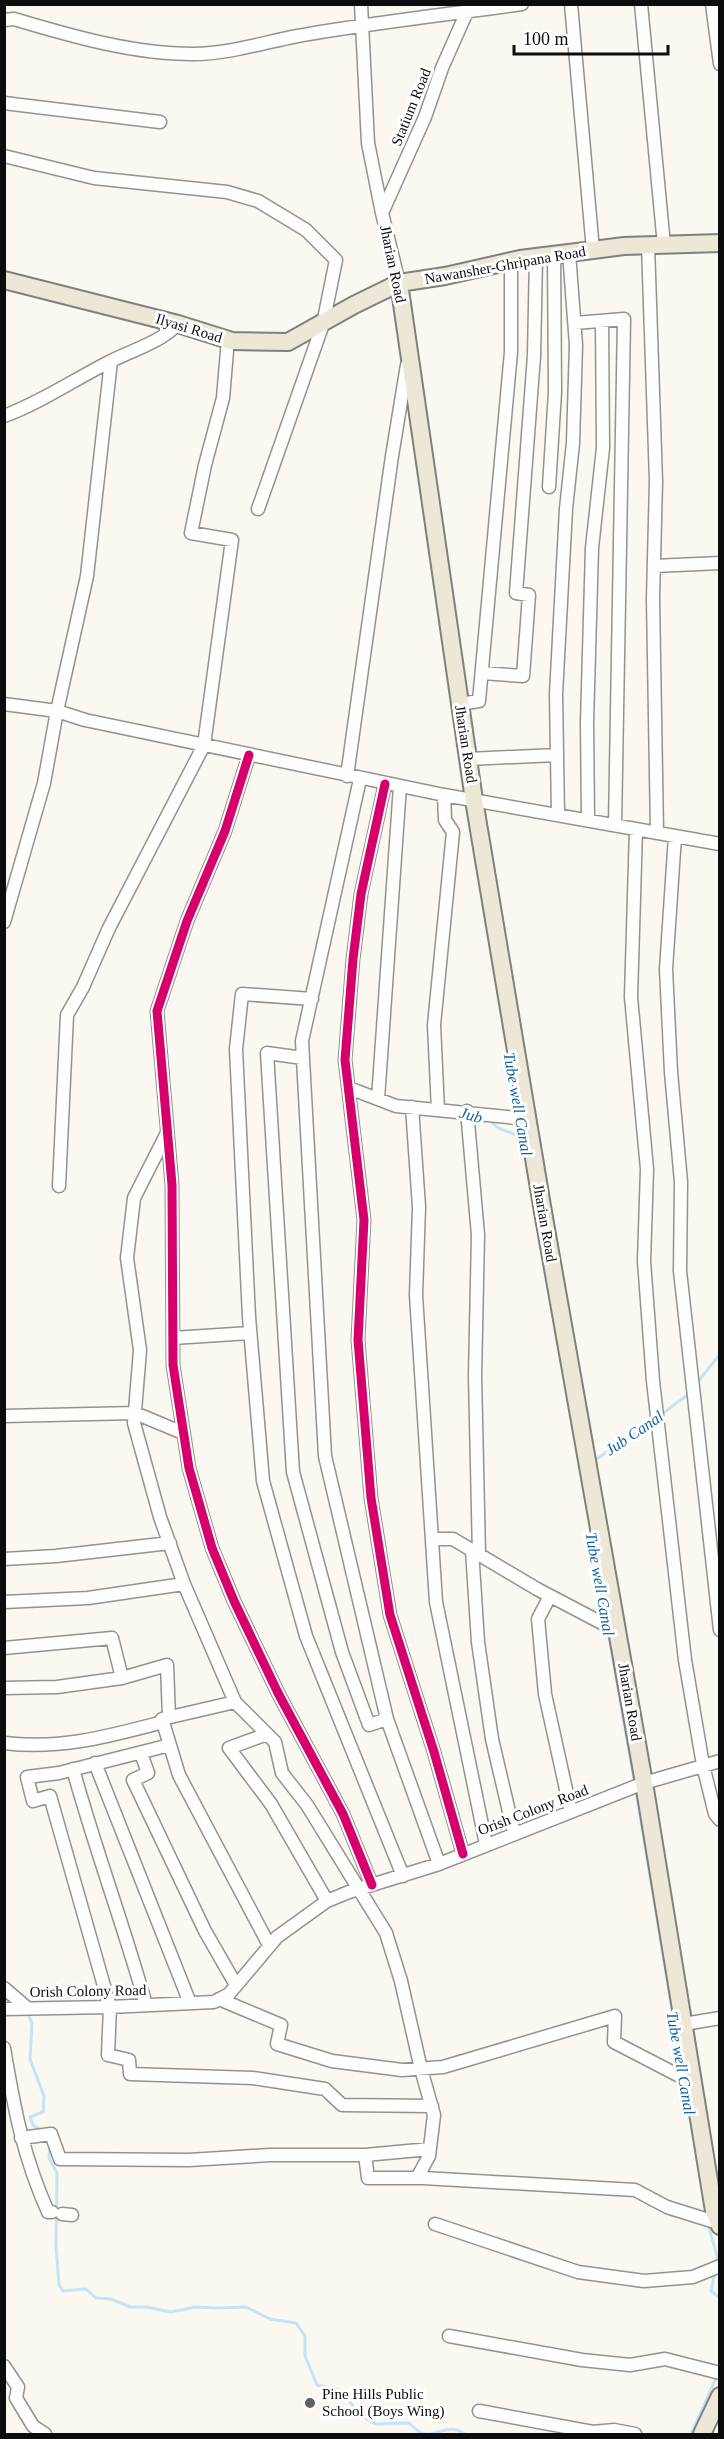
<svg xmlns="http://www.w3.org/2000/svg" width="724" height="2439" font-family="'Times New Roman',serif">
	<style>
		.lines { fill: none; stroke-linecap: round; stroke-linejoin: round }
		.stream { stroke: #c4e4f6; stroke-width: 3 }
		.minor-casing { stroke: #93928f; stroke-width: 15 }
		.major-casing { stroke: #80807c; stroke-width: 20 }
		.minor { stroke: #fefefd; stroke-width: 12 }
		.major { stroke: #ece7d6; stroke-width: 16 }
		.cycleway-casing { stroke: #fff; stroke-width: 13 }
		.cycleway { stroke: #d6006c; stroke-width: 9 }
		.poi-dot { fill: #5f5f5c; stroke: #fff; stroke-width: 2 }
		.labels { text-anchor: middle; dominant-baseline: central; stroke-width: 6; stroke-linejoin: round; paint-order: stroke }
		.street-label { font-size: 15px; fill: #0c0c0c; stroke: #fff }
		.poi-label { font-size: 15px; fill: #0c0c0c; stroke: #fff; text-anchor: start }
		.water-label { font-size: 16px; font-style: italic; fill: #1062a3; stroke: #fff }
	</style>
	<rect width="100%" height="100%" fill="#faf8f0"/>
	<g class="lines">
		<!-- stream -->
		<path class="stream" d="M 488,1119 L 498,1128 L 524,1138
			M 697,1383 L 720,1354
			M 662,1414 L 690,1393
			M 592,1462 L 654,1420
			M 598,1569 L 607,1622
			M 608,1631 L 635,1785
			M 636,1791 L 683,2075
			M 27,2012 L 32,2023 L 30,2059 L 44,2096 L 43,2112 L 30,2117 L 33,2125 L 41,2130
			M 685,2084 L 694,2137
			M 50,2146 L 49,2158 L 57,2173 L 56,2246 L 59,2285 L 63,2291 L 86,2289 L 96,2298 L 111,2299 L 130,2307 L 147,2307 L 171,2312 L 195,2307 L 218,2308 L 246,2307 L 270,2319 L 296,2323 L 305,2336 L 305,2356 L 317,2385 L 345,2392 L 357,2414 L 376,2424 L 409,2423 C 413,2426 417,2431 421,2433 C 436,2439 447,2421 465,2434
			M 708,2223 C 710,2234 718,2255 718,2263
			M 715,2272 L 711,2291 L 720,2298
			M 691,2434 L 717,2376"/>
		<defs>
			<path id="minor" d="M 361,4 L 368,143 L 382,213 L 399,283
				M 571,4 L 593,250
				M 641,4 L 664,245
				M 712,4 L 720,64
				M 4,20 L 14,19 C 71,36 133,54 193,54 C 233,54 270,40 309,34 C 380,22 451,14 522,4
				M 4,103 L 160,122
				M 4,156 L 94,178 L 227,192 L 258,201 L 306,230 L 336,260 L 323,324 L 258,509
				M 382,213 L 425,117 L 442,68 L 469,7
				M 648,245 L 656,481 L 653,599 L 657,832
				M 575,323 L 624,319 L 615,825
				M 4,416 C 42,402 75,379 111,361 C 135,349 159,343 178,324
				M 549,487 L 555,392 L 554,255
				M 654,566 L 720,563
				M 482,673 L 523,676 L 529,595 L 516,593 L 534,356 L 536,257
				M 4,704 L 57,711 L 85,720 L 444,795 L 720,844
				M 460,704 L 479,701 L 511,352 L 511,262
				M 249,755 L 225,831 L 187,921 L 157,1011 L 172,1185 L 173,1365 L 189,1468 L 212,1548 L 234,1601 L 278,1693 L 343,1814 L 372,1885
				M 468,759 L 557,755
				M 347,776 L 392,456 L 407,365
				M 360,779 L 302,1041 L 325,1456 L 387,1719 L 439,1864
				M 385,784 L 361,894 L 353,959 L 345,1060 L 364,1220 L 358,1340 L 371,1498 L 390,1615 L 434,1752 L 463,1854
				M 558,815 L 556,694 L 566,509 L 573,443 L 576,345 L 569,253
				M 588,820 L 587,722 L 592,548 L 603,448 L 602,321
				M 636,829 L 631,997 L 647,1169 L 644,1261 L 653,1381 L 685,1660 L 703,1765 L 715,1814 L 720,1820
				M 675,836 L 666,969 L 671,1072 L 681,1182 L 680,1271 L 720,1630
				M 4,922 L 44,783 L 57,711 L 87,576 L 111,361
				M 312,999 L 242,994 L 236,1049 L 249,1317 L 263,1481 L 306,1636 L 403,1876
				M 303,1058 L 267,1053 L 293,1472 L 342,1652 L 369,1725 L 387,1719
				M 349,1088 L 396,1106 L 527,1119
				M 378,1099 L 400,786
				M 412,1107 L 419,1207 L 416,1295 L 436,1602 L 486,1844
				M 438,1110 L 434,1025 L 453,832 L 445,820 L 444,795
				M 467,1111 L 478,1235 L 475,1376 L 479,1555
				M 167,1133 L 134,1198 L 127,1258 L 140,1350 L 134,1423 L 160,1517 L 184,1584 L 235,1702 L 275,1742 L 282,1773 L 307,1805 L 386,1933 L 401,1981 L 421,2069 L 434,2115 L 429,2156 L 417,2178
				M 59,1186 L 67,1015 L 83,987 L 109,928 L 204,745 L 232,540 L 191,533 L 205,465 L 223,398 L 228,339
				M 173,1338 L 250,1333
				M 4,1416 L 135,1413 L 183,1433
				M 432,1539 L 453,1539 L 537,1589 L 617,1631
				M 472,1550 L 478,1642 L 492,1739 L 514,1833
				M 4,1559 L 56,1556 L 170,1543
				M 550,1596 L 538,1619 L 545,1694 L 571,1812
				M 4,1602 L 88,1598 L 184,1584
				M 4,1648 L 112,1638 L 122,1678
				M 4,1688 L 57,1687 L 122,1678 L 167,1665 L 169,1717
				M 235,1702 L 162,1719 L 179,1775 L 269,1945
				M 267,1734 L 229,1748 L 271,1804 L 327,1901
				M 4,1743 C 61,1750 109,1736 163,1722
				M 170,1745 L 59,1773 L 27,1777 L 33,1801 L 50,1796 L 110,2007 L 108,2055 L 129,2060 L 130,2074 L 253,2078 L 325,2089 L 342,2105 L 432,2106
				M 141,1753 L 148,1773 L 133,1780 L 205,1931 L 236,1985
				M 95,1763 L 190,2003
				M 73,1769 C 95,1849 124,1926 146,2005
				M 4,1988 L 26,2007
				M 219,1999 L 281,2025 L 277,2044 L 332,2061 L 402,2070 L 443,2067 L 615,2016 L 614,2042 L 693,2083
				M 4,2009 L 110,2007 L 214,2002 L 229,1994 L 277,1937 L 327,1901 L 349,1892 L 439,1864 L 644,1783 L 720,1761
				M 684,2024 L 720,2018
				M 4,2048 C 14,2108 23,2156 48,2212 L 52,2212
				M 21,2138 L 51,2134 L 60,2159 L 189,2160 L 270,2155 L 365,2155 L 368,2178 L 423,2178 L 635,2190 L 667,2207 L 718,2223
				M 365,2155 L 430,2149
				M 62,2214 L 72,2215
				M 435,2224 L 578,2272 L 644,2281 L 693,2277 L 720,2266
				M 449,2336 L 582,2360 L 630,2365 L 665,2359 L 720,2373
				M 4,2366 L 18,2387 L 16,2398 L 33,2426 L 45,2434
				M 479,2411 L 593,2432 L 614,2430 L 635,2434"/>
			<path id="major" d="M 4,280 L 178,324 L 232,341 L 288,342 L 354,305 L 399,283 L 445,276 L 520,259 L 593,250 L 624,246 L 720,243
				M 399,283 L 474,800 L 543,1212 L 644,1783 L 714,2211 L 720,2226
				M 702,2434 L 720,2396"/>
		</defs>
		<!-- minor casing -->
		<use href="#minor" class="minor-casing"/>
		<!-- major casing -->
		<use href="#major" class="major-casing"/>
		<!-- minor -->
		<use href="#minor" class="minor"/>
		<!-- major -->
		<use href="#major" class="major"/>
		<defs>
			<path id="cycleway" d="M 249,755 L 225,831 L 187,921 L 157,1011 L 172,1185 L 173,1365 L 189,1468 L 212,1548 L 234,1601 L 278,1693 L 343,1814 L 372,1885
				M 385,784 L 361,894 L 353,959 L 345,1060 L 364,1220 L 358,1340 L 371,1498 L 390,1615 L 434,1752 L 463,1854"/>
		</defs>
		<!-- cycleway casing -->
		<use href="#cycleway" class="cycleway-casing"/>
		<!-- cycleway -->
		<use href="#cycleway" class="cycleway"/>
	</g>
	<!-- markers -->
	<circle class="poi-dot" cx="310" cy="2403" r="6"/>
	<g class="labels">
		<!-- street labels -->
		<g class="street-label">
			<text transform="translate(411 107) rotate(-68)">Statium Road</text>
			<text transform="translate(393 264) rotate(78)">Jharian Road</text>
			<text transform="translate(505 265) rotate(-10)">Nawansher-Ghripana Road</text>
			<text transform="translate(189 328) rotate(17)">Ilyasi Road</text>
			<text transform="translate(466 744) rotate(81)">Jharian Road</text>
			<text transform="translate(545 1223) rotate(80)">Jharian Road</text>
			<text transform="translate(630 1702) rotate(80)">Jharian Road</text>
			<text transform="translate(533 1810) rotate(-21)">Orish Colony Road</text>
			<text transform="translate(88 1991) rotate(-1)">Orish Colony Road</text>
		</g>
		<!-- poi labels -->
		<g class="poi-label">
			<text x="322" y="2394">Pine Hills Public<tspan x="322" dy="17">School (Boys Wing)</tspan></text>
		</g>
		<!-- water labels -->
		<g class="water-label">
			<text transform="translate(518 1104) rotate(80)">Tube well Canal</text>
			<text transform="translate(471 1115) rotate(15)">Jub</text>
			<text transform="translate(634 1433) rotate(-34)">Jub Canal</text>
			<text transform="translate(600 1584) rotate(80)">Tube well Canal</text>
			<text transform="translate(681 2063) rotate(80)">Tube well Canal</text>
		</g>
	</g>
	<!-- border -->
	<rect width="724" height="2439" fill="none" stroke="#0c0c0c" stroke-width="12"/>
	<!-- scale -->
	<path d="M514 45v9h154v-9" fill="none" stroke="#0c0c0c" stroke-width="3"/>
	<text x="523" y="45" font-size="18" fill="#0c0c0c" stroke="#ffffff" stroke-width="4.5" paint-order="stroke">100 m</text>
</svg>
